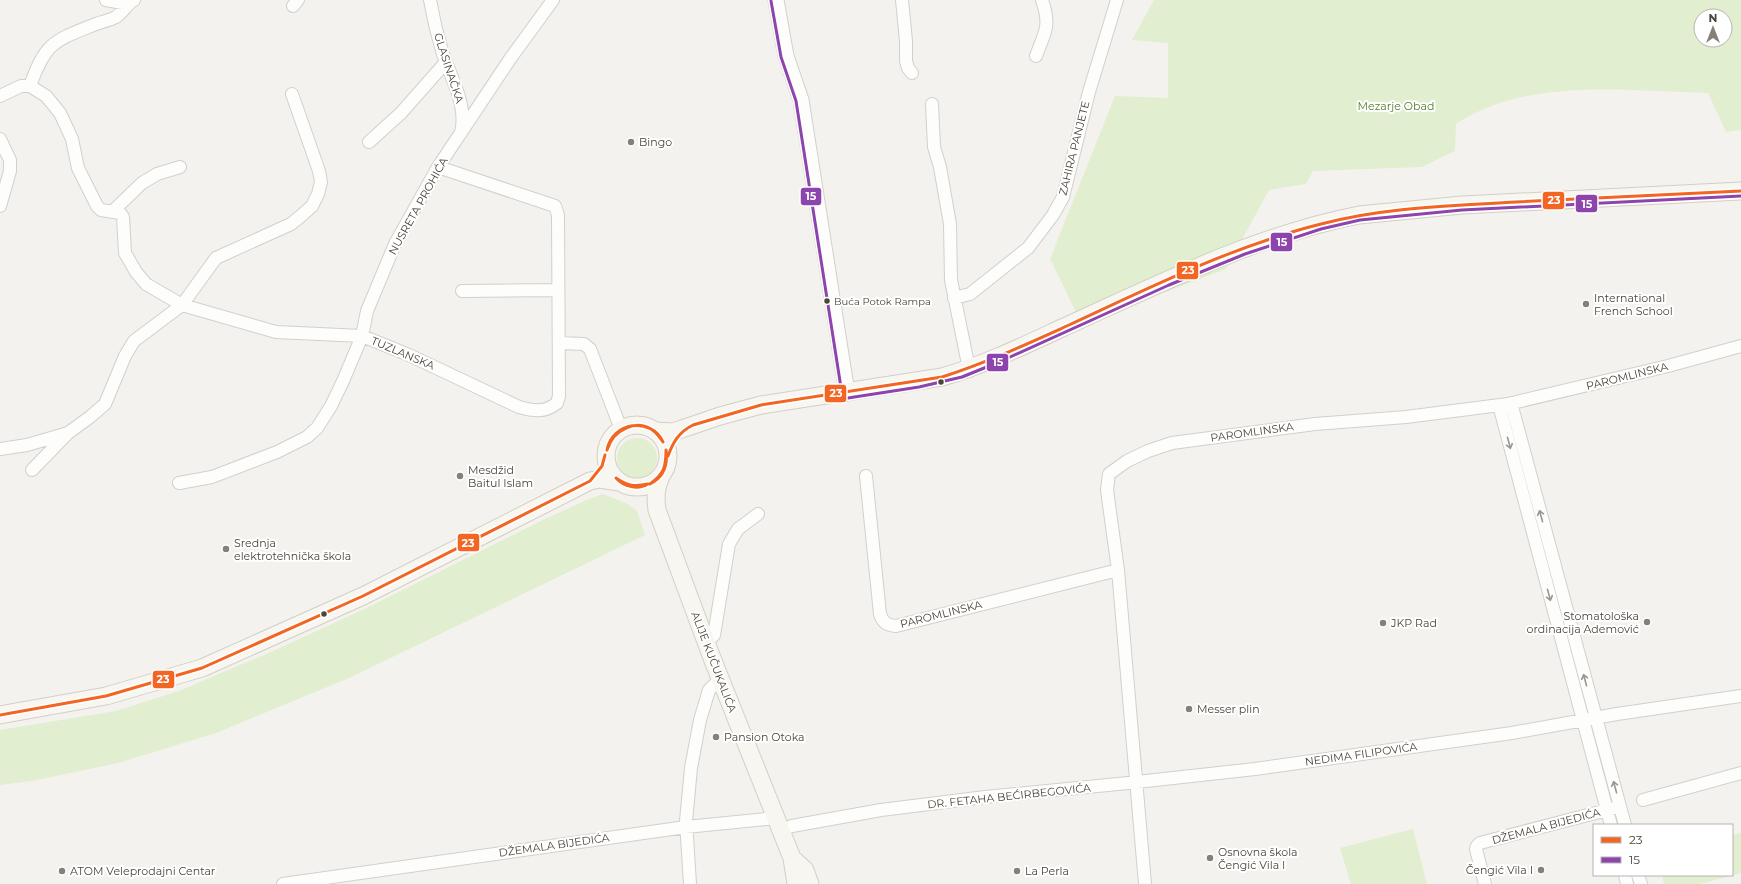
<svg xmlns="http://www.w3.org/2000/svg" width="1741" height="884" font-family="Montserrat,sans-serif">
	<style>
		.green { fill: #e1eecf; fill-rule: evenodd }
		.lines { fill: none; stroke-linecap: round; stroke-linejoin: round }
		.minor-casing { stroke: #d2d0cb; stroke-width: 14 }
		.tertiary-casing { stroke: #d2d0cb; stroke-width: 17 }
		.secondary-casing { stroke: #d3cfc5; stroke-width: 19 }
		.minor { stroke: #fdfdfc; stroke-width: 12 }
		.tertiary { stroke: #fdfdfc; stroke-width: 15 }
		.secondary { stroke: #f7f6f1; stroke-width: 17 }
		.bus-1-casing { stroke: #fff; stroke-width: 6 }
		.bus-2-casing { stroke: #fff; stroke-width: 6 }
		.bus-1 { stroke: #f26522; stroke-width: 3 }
		.bus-2 { stroke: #8e44ad; stroke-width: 3 }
		.oneway { stroke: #9b9791 }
		.poi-dot { fill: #868178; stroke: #fff; stroke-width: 1.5 }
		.bus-dot { fill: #4b4439; stroke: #fff; stroke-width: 1.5 }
		.labels { text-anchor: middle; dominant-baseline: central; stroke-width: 4; stroke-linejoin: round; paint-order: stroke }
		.bus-label { font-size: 10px; fill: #4b4439; stroke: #fff; text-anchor: start }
		.street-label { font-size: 11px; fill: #4b4439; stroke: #fff }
		.park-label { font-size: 11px; fill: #4a7f2a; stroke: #fff }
		.poi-label { font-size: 11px; fill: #4b4439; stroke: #fff; text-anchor: start }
		.line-badge { stroke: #fff; stroke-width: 1.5 }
		.badge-label { font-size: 11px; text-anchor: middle; font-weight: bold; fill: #fff }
	</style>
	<rect width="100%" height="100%" fill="#f4f2ee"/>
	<!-- green -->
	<path class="green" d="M 1154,0 L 1741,0 L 1741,130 L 1726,132 L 1708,93 C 1628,91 1525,77 1456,124 L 1455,151 L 1422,167 L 1313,171 L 1306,184 L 1269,190 L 1226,269 L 1082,324 L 1050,259 L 1115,96 L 1168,98 L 1168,43 L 1132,40 ZM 1701,16 L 1725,16 L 1725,40 L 1701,40 Z
		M617 458a20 20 0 1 1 40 0a20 20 0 1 1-40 0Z
		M 603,494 L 628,504 L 637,511 L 645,535 L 349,678 L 216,733 L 118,763 L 32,781 L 0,785 L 0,730 L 116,711 L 179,691 L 271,652 L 373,605 L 541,521 L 584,501 Z
		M 1413,829 L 1427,884 L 1351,884 L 1340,848 Z
		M 1741,833 L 1741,873 L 1700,884 L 1664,884 L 1662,875 L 1732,875 L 1732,835 Z"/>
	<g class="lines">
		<defs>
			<path id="minor" d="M 106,0 L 128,4
				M 430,0 C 433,17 437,34 442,51 C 450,77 468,104 461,133
				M 902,0 L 906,41 L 906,61 L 908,68 L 912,73
				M 293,6 L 298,0
				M 1036,56 C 1045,32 1051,26 1042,0
				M 30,86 C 46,41 54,41 96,24 C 102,22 110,20 116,17 C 123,12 127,4 134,0
				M 0,96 L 21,86 L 30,86 L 46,96 L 60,113 L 72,139 L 78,168 L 97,206 L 101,210 L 120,213 L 123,217 L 125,253 L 136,272 L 146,284 L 182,305 L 276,332 L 362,336 L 409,355 L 519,407 C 533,411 545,413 557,403 L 559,396 L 558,215 L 555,206 L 438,167
				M 932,104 L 934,147 L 940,167 L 950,224 L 951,280 L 969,369
				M 0,139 L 10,160 L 10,171 L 0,206
				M 369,142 L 401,113 L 446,62
				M 113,211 L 142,183 L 157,174 L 180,167
				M 462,291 L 558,290
				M 954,298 L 970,294 L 1028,248 L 1053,215 L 1063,197 L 1089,92 L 1117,0
				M 559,343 L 584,344 L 590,349 L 621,429
				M 1511,403 L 1625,825
				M 1499,405 L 1611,825
				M 0,449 L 27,445 L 68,433 L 90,417 L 105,404 L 125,356 L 134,341 L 182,305 L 216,258 L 291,224 L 302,215 L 312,206 L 318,194 L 321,182 L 319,171 L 292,94
				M 32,470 L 67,434
				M 866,476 L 880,614 C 883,623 887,625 896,626 L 1118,570
				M 179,483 L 212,477 L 277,452 L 307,437 L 317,428 L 331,406 L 343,381 L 362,336 L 367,311 L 395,244 L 438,167 L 510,59 L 553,0
				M 706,642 L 714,635 L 729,544 L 738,529 L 758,514
				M 1643,800 L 1741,773
				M 782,830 L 792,826 L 881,810 L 985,797 L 1128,783 L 1255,769 L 1512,733 L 1617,714 L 1741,696
				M 1625,875 L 1627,884
				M 1638,875 L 1641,884
				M 283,884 L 686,827 L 776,818
				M 690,884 L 686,821 L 691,768 L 700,720 L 709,690 L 720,679
				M 1145,884 L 1118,570 L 1107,490 L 1109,474 L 1127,461 L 1148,451 L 1172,443 L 1315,424 L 1406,417 L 1508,404 L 1668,366 L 1741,346
				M 1485,884 L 1476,849 L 1477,846 L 1480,843 L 1615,808"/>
			<path id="tertiary" d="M 776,0 L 786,56 L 801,100 L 847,393"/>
			<path id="secondary" d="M606 456a31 31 0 1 1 62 0a31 31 0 1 1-62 0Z
				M 655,431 L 672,432 L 682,429 L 720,416 L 761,405 L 942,377 C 984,365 1023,346 1062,328 C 1157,285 1256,235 1359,215 L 1462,205 L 1741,191
				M 662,474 C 656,487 655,496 657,510 L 712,658 L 792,858 L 796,884
				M 0,715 L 106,696 L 202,668 L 363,596 L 590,481 L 600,479 L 619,482
				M 792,858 L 805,870 L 810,884"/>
		</defs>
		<!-- minor casing -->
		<use href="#minor" class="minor-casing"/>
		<!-- tertiary casing -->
		<use href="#tertiary" class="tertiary-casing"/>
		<!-- secondary casing -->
		<use href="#secondary" class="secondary-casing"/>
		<!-- minor -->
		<use href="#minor" class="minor"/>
		<!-- tertiary -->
		<use href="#tertiary" class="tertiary"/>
		<!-- secondary -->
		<use href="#secondary" class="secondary"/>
		<defs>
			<path id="bus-1" d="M 607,450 C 612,422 651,416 663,442
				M 607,450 C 613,430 637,417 655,432 C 658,435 661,439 663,442
				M 668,456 C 673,442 679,432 693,425 L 761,405 L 942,377 C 986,363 1027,344 1069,325 C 1151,287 1233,246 1321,224 C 1384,207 1451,206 1516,202 C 1591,199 1666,195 1741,191
				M 616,478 C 627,486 635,487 648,484
				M 616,478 C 624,487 638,490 648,484
				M 650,484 C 664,474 666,467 666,450
				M 650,484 C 664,477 668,465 666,450
				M 0,715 L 106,696 L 202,668 L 363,596 L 590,481 L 602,466 L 605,455"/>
			<path id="bus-2" d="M 771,1 L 781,57 L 796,101 L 842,394
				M 848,398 L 919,387 L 962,377 L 999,362 L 1169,285 L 1245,254 L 1321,229 L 1360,220 L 1462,210 L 1741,196"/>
		</defs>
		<!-- bus-1 casing -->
		<use href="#bus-1" class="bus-1-casing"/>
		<!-- bus-2 casing -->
		<use href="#bus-2" class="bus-2-casing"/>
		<!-- bus-1 -->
		<use href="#bus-1" class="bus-1"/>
		<!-- bus-2 -->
		<use href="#bus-2" class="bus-2"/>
	</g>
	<!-- one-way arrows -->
	<defs><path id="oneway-shaft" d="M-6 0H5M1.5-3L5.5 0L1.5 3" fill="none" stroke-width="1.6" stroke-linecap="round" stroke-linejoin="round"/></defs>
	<g class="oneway">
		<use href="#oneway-shaft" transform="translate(1509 443) rotate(75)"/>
		<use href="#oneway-shaft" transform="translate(1541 516) rotate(-105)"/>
		<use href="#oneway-shaft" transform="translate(1549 595) rotate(75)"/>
		<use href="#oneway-shaft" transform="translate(1585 680) rotate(-105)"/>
		<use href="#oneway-shaft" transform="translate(1615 787) rotate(-105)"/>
	</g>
	<!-- markers -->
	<g class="poi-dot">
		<circle cx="631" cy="142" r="4"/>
		<circle cx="1586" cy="304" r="4"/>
		<circle cx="460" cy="476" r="4"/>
		<circle cx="226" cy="549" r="4"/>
		<circle cx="1647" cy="622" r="4"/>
		<circle cx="1383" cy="623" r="4"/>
		<circle cx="1189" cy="709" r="4"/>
		<circle cx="716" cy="737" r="4"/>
		<circle cx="1210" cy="858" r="4"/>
		<circle cx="1541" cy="870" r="4"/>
		<circle cx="62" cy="871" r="4"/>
		<circle cx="1017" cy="871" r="4"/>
	</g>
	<g class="bus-dot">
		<circle cx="827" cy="301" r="3.5"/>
		<circle cx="941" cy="382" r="3.5"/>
		<circle cx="324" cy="614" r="3.5"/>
	</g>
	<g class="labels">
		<!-- bus labels -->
		<g class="bus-label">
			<text x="834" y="301">Buća Potok Rampa</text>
		</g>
		<!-- street labels -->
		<g class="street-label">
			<text transform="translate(449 68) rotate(72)">GLASINAČKA</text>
			<text transform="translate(1074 148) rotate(-76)">ZAHIRA PANJETE</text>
			<text transform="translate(418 206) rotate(-61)">NUSRETA PROHIĆA</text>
			<text transform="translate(403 353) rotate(23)">TUZLANSKA</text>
			<text transform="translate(1627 376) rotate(-14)">PAROMLINSKA</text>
			<text transform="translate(1252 432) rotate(-8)">PAROMLINSKA</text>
			<text transform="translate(941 614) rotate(-14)">PAROMLINSKA</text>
			<text transform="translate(714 662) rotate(69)">ALIJE KUČUKALIĆA</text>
			<text transform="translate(1361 754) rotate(-8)">NEDIMA FILIPOVIĆA</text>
			<text transform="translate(1009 796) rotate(-6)">DR. FETAHA BEĆIRBEGOVIĆA</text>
			<text transform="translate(1546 826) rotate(-15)">DŽEMALA BIJEDIĆA</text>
			<text transform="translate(554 845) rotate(-8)">DŽEMALA BIJEDIĆA</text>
		</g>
		<!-- park labels -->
		<g class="park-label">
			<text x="1396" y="106">Mezarje Obad</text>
		</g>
		<!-- poi labels -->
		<g class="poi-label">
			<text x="639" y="142">Bingo</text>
			<text x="1594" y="298">International<tspan x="1594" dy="13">French School</tspan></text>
			<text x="468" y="470">Mesdžid<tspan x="468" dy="13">Baitul Islam</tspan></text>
			<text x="234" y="543">Srednja<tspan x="234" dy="13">elektrotehnička škola</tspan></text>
			<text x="1639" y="616" text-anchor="end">Stomatološka<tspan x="1639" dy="13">ordinacija Ademović</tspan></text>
			<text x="1391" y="623">JKP Rad</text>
			<text x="1197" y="709">Messer plin</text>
			<text x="724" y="737">Pansion Otoka</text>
			<text x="1218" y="852">Osnovna škola<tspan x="1218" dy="13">Čengić Vila I</tspan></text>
			<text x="1533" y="870" text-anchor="end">Čengić Vila I</text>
			<text x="70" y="871">ATOM Veleprodajni Centar</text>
			<text x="1025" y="871">La Perla</text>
		</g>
	</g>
	<g class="line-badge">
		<rect x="800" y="187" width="22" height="19" rx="4" fill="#8e44ad"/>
		<rect x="1542" y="191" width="23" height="19" rx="4" fill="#f26522"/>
		<rect x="1575" y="194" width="23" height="19" rx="4" fill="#8e44ad"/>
		<rect x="1270" y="232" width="23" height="20" rx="4" fill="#8e44ad"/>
		<rect x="1176" y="261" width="23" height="19" rx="4" fill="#f26522"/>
		<rect x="986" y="353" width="23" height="19" rx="4" fill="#8e44ad"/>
		<rect x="824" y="384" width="23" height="19" rx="4" fill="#f26522"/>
		<rect x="457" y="533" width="23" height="19" rx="4" fill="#f26522"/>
		<rect x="152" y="670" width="23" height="19" rx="4" fill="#f26522"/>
	</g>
	<g class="badge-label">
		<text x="811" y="200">15</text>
		<text x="1554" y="204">23</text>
		<text x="1587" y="208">15</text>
		<text x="1282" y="246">15</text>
		<text x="1188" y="274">23</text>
		<text x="998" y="366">15</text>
		<text x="836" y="397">23</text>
		<text x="468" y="547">23</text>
		<text x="163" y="683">23</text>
	</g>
	<!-- legend -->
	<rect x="1593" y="824" width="140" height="52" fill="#ffffff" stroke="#b7b4b0"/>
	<rect x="1601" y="837" width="20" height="6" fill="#f26522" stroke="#b7b4b0"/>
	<text x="1629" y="844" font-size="12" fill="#4b4439">23</text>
	<rect x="1601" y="857" width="20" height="6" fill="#8e44ad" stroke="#b7b4b0"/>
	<text x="1629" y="864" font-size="12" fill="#4b4439">15</text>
	<!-- north arrow -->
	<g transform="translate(1713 28)"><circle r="19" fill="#ffffff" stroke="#b7b4b0"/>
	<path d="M0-3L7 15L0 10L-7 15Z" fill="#868178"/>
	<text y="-6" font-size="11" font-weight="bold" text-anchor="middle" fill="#4b4439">N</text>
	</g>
</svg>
